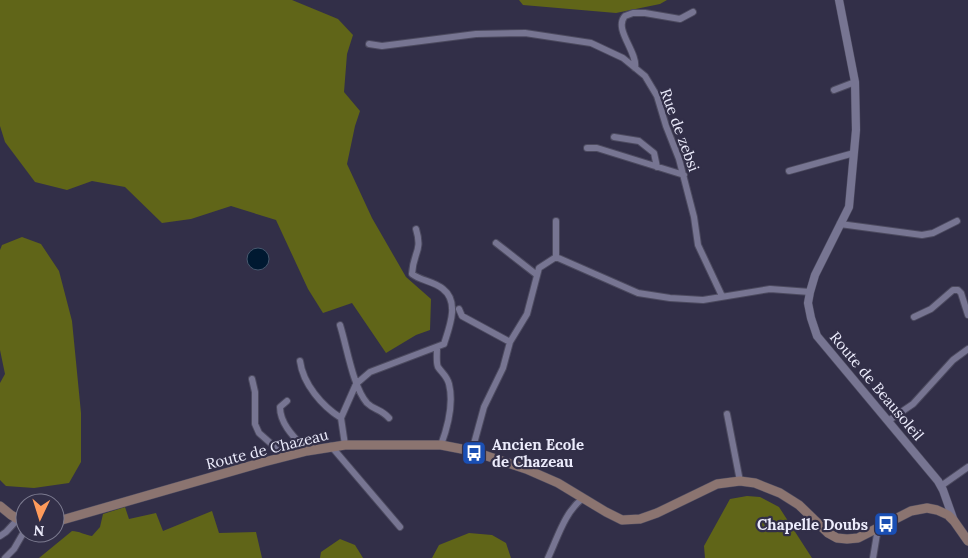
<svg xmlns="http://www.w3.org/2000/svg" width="968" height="558" font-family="Lora,serif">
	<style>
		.forest { fill: #606518 }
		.water { fill: #001931; stroke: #47586e }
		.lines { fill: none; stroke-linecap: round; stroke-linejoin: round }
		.minor-casing { stroke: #4c4a5f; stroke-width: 8 }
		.tertiary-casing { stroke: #4c4a5f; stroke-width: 9 }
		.secondary-casing { stroke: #4c4a5f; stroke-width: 10 }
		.minor { stroke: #777592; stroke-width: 6 }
		.tertiary { stroke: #777592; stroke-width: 8 }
		.secondary { stroke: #8b7470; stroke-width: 9 }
		.labels { text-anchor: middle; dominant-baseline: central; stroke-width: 4.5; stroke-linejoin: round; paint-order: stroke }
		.street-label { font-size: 15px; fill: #ececfc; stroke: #322f48 }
		.poi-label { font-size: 15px; font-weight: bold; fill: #ececfc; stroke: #322f48; text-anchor: start }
	</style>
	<rect width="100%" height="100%" fill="#322f48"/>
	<!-- forest -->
	<path class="forest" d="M 0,0 L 292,0 L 338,19 L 353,35 L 347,54 L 344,92 L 360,111 L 355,126 L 347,164 L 372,218 L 406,277 L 431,299 L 430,330 L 416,335 L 386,353 L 352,303 L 323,313 L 308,289 L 276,220 L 231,206 L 191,219 L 162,223 L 125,187 L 92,181 L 67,190 L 35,182 L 5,142 L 0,126 Z
		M 519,0 L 667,0 L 660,4 L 616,13 L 523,5 Z
		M 22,237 L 41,244 L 59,271 L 72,321 L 81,413 L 81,462 L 69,483 L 34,488 L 6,486 L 0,480 L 0,383 L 5,374 L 0,350 L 0,250 L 2,245 Z
		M 747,496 L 760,497 L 779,507 L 812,558 L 705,558 L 704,546 L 730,499 Z
		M 125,507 L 129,519 L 156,513 L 163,531 L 212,511 L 219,533 L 256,532 L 262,558 L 39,558 L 72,531 C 79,531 85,535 92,536 L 100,527 L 103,514 Z
		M 469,533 L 492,535 L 506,543 L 511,558 L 432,558 L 439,545 Z
		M 340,539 L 355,545 L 363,558 L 320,558 L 321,552 Z"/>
	<!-- water -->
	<path class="water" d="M247 259a11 11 0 1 1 22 0a11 11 0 1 1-22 0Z"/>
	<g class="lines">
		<defs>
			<path id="minor" d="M 369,44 L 382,46 L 476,34 L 525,33 L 591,43 L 623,58 L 645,76 L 657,96 L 666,126 L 679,159 L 694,217 L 698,245 L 722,296
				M 635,68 C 638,52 613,29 625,16 L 633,13 L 645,13 L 680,19 L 693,12
				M 834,90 L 855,82
				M 614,137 L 639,141 L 654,153 L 657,167
				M 587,148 L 597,148 L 684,175
				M 789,171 L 854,153
				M 556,221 L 556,257 L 638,293 L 670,298 L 703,300 L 770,289 L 810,292
				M 840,224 L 922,235 L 933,233 L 957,221
				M 496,243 L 537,275
				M 459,309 L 462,316 L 510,342
				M 914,317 L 931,309 L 953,290 L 958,290 L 961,293 L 968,315
				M 340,325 C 347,347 353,387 367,403 C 374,410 381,409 389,418
				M 437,348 C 437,354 436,363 438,367 C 442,373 447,376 449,384 C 454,404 448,426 441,445
				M 300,361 C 303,384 322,406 341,418
				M 252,379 L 255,392 L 255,424 L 259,433 L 276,448 L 281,458
				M 287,401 L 280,407 C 280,425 296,439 307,451
				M 727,414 L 740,481
				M 888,421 L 913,404 L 953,360 L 968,349
				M 345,445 L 341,418 L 356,384 L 370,372 L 444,344 C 449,328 460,302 443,289 C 434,281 421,281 412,274 C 413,252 423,252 416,229
				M 331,446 L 400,527
				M 472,451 L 484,407 L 503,368 L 510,342 L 527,314 L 539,268 L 556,257
				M 941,486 L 968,467
				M 0,536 L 6,532 L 18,519
				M 5,558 L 14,549 L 25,530
				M 548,558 C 558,537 564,513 583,498
				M 873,558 L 878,528"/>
			<path id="tertiary" d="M 839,0 L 855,82 L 856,130 L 849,207 L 815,275 L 810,292 L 808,303 L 811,318 L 817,336 L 938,481 L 943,490 L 954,521"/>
			<path id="secondary" d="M 0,506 L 11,515 L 25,523
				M 55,522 L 264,462 L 307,451 L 345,445 L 441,445 L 472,451 L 526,469 L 558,483 L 606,512 L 622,520 L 640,519 L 657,513 L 717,484 L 740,481 L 755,483 L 780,493 L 799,505 L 828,533 L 837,538 L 847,539 L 858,538 L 911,511 L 927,508 L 937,510 L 948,515 L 954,521 L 968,541"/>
		</defs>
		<!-- minor casing -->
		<use href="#minor" class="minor-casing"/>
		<!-- tertiary casing -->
		<use href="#tertiary" class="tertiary-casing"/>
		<!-- secondary casing -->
		<use href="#secondary" class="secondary-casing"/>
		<!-- minor -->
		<use href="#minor" class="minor"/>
		<!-- tertiary -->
		<use href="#tertiary" class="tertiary"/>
		<!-- secondary -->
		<use href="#secondary" class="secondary"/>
	</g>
	<!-- icons -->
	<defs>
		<symbol id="bus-square" viewBox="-11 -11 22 22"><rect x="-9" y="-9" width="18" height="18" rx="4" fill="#1a4fb4" stroke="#322f48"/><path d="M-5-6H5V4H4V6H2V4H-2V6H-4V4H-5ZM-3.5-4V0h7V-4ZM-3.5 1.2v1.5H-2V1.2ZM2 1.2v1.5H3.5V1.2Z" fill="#fff"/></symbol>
	</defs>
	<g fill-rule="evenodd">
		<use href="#bus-square" x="460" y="439" width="28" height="28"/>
		<use href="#bus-square" x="872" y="510" width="28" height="28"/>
	</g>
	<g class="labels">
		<!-- street labels -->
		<g class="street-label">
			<text transform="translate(680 130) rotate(70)">Rue de zebsi</text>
			<text transform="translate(877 386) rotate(50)">Route de Beausoleil</text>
			<text transform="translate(267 449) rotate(-14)">Route de Chazeau</text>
		</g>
		<!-- poi labels -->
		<g class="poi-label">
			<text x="492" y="444">Ancien Ecole<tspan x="492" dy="17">de Chazeau</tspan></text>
			<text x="868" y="524" text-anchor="end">Chapelle Doubs</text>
		</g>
	</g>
	<!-- north arrow -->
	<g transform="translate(40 518) rotate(184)"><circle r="24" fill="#322f48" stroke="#7c7b90"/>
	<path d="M0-4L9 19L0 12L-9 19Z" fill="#ff9b5b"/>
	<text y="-8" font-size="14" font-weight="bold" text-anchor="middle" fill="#ececfc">N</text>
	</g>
</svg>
